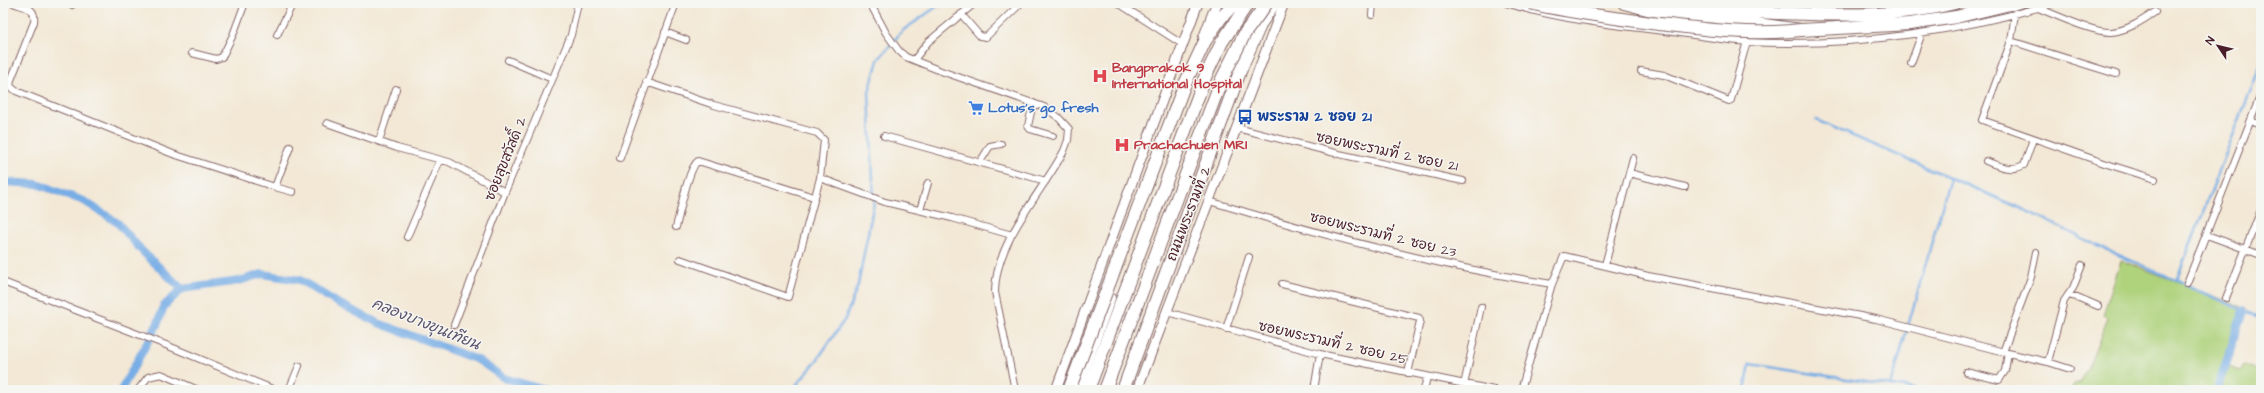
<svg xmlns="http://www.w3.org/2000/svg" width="2264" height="393" font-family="'Architects Daughter','Playpen Sans Thai',sans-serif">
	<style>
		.green { fill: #afd27b; stroke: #7c7853 }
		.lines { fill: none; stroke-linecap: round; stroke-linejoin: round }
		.stream { stroke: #78ade5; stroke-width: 2.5 }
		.canal { stroke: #78ade5; stroke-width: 8 }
		.street-casing { stroke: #856566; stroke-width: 8 }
		.secondary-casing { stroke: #856566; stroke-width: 11 }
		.primary-casing { stroke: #856566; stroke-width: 12 }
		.highway-casing { stroke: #856566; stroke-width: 14 }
		.street { stroke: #fff; stroke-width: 6 }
		.secondary { stroke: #fff; stroke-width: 9 }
		.primary { stroke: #fff; stroke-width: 10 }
		.highway { stroke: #fff; stroke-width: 12 }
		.highway-bridge-casing { stroke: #856566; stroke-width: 14; stroke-linecap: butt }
		.highway-bridge { stroke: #fff; stroke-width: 12 }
		.labels { text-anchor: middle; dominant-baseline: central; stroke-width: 3; stroke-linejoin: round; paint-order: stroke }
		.health-label { font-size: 14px; font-weight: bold; fill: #be3a42; stroke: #f6f6f2; text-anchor: start }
		.shop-label { font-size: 14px; font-weight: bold; fill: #366cbe; stroke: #f6f6f2; text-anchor: start }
		.transit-label { font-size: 14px; font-weight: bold; fill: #164399; stroke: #f6f6f2; text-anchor: start }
		.street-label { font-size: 14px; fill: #4a1f2b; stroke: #f6f6f2 }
		.water-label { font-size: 15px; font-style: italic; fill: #5a516c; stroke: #f6f6f2 }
	</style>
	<rect width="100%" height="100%" fill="#f6f6f2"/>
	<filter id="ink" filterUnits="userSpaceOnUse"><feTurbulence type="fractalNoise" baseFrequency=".025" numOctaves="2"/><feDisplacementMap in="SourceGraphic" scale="8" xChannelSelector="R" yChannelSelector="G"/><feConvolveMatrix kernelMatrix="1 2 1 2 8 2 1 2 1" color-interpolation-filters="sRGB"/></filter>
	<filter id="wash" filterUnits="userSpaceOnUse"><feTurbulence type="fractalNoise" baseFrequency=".012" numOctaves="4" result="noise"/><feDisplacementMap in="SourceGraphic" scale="16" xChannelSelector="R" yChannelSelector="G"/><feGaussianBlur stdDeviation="0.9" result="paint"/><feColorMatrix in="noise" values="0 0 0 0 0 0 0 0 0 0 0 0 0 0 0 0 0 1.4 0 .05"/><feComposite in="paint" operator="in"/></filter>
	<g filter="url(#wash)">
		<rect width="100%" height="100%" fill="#f3e8d5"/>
		<!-- green -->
		<path class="green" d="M 2121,260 L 2247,309 L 2228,367 L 2240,371 L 2244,365 L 2261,371 L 2261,390 L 2071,390 L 2075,383 L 2078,384 L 2087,369 L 2108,318 L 2103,315 Z"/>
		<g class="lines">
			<!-- stream -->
			<path class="stream" d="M 2259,3 L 2261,4
				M 1816,120 L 2025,210 L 2096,245 L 2261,318
				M 2176,281 L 2261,64
				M 1891,386 L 1950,178
				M 792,390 L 815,363 L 845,319 L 858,285 L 874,202 L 869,92 L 878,60 L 902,31 L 942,3
				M 1745,390 L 1750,364 L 1918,390"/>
			<!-- canal -->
			<path class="canal" d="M 3,182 L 37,184 L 84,201 L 118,223 L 142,251 L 182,289
				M 121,390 L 157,325 L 164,306 L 182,289 L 239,281 L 262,274 L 300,280 L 336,302 L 378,323 L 478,360 L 504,378 L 545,390
				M 2217,390 L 2243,311"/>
		</g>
	</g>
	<g filter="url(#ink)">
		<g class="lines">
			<defs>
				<path id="street" d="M 13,3 C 26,8 36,7 34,22 L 11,80 L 10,86 L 16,91 L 173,154 L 275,187 L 290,147
					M 870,3 L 886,33 L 899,51 L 906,57 L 941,71 L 1044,107 L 1058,117 L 1069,129 L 1068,140 L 1064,151 C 1041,194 995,242 995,292 L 1015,390
					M 1118,3 L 1182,44
					M 1506,3 C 1557,19 1611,25 1664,31 C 1692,34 1719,40 1748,42 C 1851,47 1956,32 2055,3
					M 1806,3 L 1873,3
					M 72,5 L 73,3
					M 2013,7 L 2026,3
					M 2038,8 C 2056,15 2094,33 2112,32 C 2128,30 2142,21 2155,12
					M 2015,13 L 2011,41 L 1982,120 L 2107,164 L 2155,179
					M 961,14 L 980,36 L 986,37 L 1019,5
					M 1372,15 L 1373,3
					M 665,32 L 686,40
					M 277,35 L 293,3
					M 2011,41 L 2116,74
					M 192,53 L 216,59 L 222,57 L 233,35 L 245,3
					M 508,60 L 552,79
					M 914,60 L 928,42 L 975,3
					M 1911,63 L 1922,33
					M 1641,71 L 1664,75 L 1729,101 L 1731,100 L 1747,41
					M 646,82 L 714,105 L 817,133 L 824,140 L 820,178 L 788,297 L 680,259
					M 1033,103 L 1028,126 L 1030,129 L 1053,136
					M 2251,121 L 2261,125
					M 327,123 L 397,148 L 449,162 L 505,192
					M 1237,128 L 1339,154 L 1463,181
					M 884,136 L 1046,181
					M 379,141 L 396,89
					M 620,158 L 676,3
					M 1986,161 C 1999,166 2011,172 2024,165 L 2033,139
					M 980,162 L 990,146 L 1001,144
					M 1629,173 L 1685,187
					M 820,178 L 885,202 L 952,218 L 1012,235
					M 275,187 L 293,192
					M 1209,201 C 1322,235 1436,266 1552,284
					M 920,210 L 928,183
					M 676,227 C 680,213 688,168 698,161 L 814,197
					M 2207,235 L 2261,255
					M 407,237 L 440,160
					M 1605,265 L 1633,158
					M 3,282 L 166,345 L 275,390
					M 2187,283 L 2261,94
					M 1282,284 L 1419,318 L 1420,321 L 1408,373
					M 2068,295 L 2077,297 L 2098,306
					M 2226,298 L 2261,210
					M 1167,312 L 1320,354 L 1494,390
					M 454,325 L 505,192 L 571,35 L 578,3
					M 1226,329 L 1249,257
					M 2003,352 L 2031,277 L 2036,252
					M 2048,362 L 2064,301 L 2073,288 L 2082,265
					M 1966,372 L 1999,380 L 2005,371 L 2008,353
					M 1464,385 L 1481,307
					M 138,390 L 148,377 L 161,374 L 198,390
					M 289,390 L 299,366
					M 1314,390 L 1320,354
					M 1424,390 L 1427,377
					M 1521,390 L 1552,284 L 1564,256 L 1648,276 L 1876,319 L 2008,353 L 2048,362 L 2070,369"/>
				<path id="secondary" d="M 1056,390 L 1198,3
					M 1137,390 L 1284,3"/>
				<path id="primary" d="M 1203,40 L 1217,3
					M 1077,390 L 1110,298"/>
				<path id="highway" d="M 1624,3 L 1651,10 L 1801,30 L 1910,24 L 1956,17 L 2014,3
					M 1676,3 C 1709,11 1742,11 1776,13 C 1835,15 1897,18 1955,3
					M 1205,41 L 1220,19 L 1235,3
					M 1088,390 L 1206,75 L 1222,42 L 1248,3
					M 1123,390 L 1242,66 L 1261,23 L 1274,3"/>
			</defs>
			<!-- street casing -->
			<use href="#street" class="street-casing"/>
			<!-- secondary casing -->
			<use href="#secondary" class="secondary-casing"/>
			<!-- primary casing -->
			<use href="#primary" class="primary-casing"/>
			<!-- highway casing -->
			<use href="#highway" class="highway-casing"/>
			<!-- street -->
			<use href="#street" class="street"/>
			<!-- secondary -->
			<use href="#secondary" class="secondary"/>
			<!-- primary -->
			<use href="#primary" class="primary"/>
			<!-- highway -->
			<use href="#highway" class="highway"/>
			<defs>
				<path id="highway-bridge" d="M 1530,3 C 1570,13 1610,17 1651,23 C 1701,29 1751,36 1801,30
					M 1069,390 L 1184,86 L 1205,41
					M 1105,390 L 1221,81 L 1245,33 L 1267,3"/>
			</defs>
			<!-- highway-bridge casing -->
			<use href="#highway-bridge" class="highway-bridge-casing"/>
			<!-- highway-bridge -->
			<use href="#highway-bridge" class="highway-bridge"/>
		</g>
	</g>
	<!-- icons -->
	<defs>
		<symbol id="hospital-bare" viewBox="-9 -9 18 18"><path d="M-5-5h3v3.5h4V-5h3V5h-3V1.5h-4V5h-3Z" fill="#e0444e" stroke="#f6f6f2" stroke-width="2.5" paint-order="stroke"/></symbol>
		<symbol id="supermarket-bare" viewBox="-9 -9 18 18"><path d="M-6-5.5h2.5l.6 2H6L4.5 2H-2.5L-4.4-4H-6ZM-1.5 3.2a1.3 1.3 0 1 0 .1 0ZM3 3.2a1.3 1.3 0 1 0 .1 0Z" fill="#3f7fe0" stroke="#f6f6f2" stroke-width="2.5" paint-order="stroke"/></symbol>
		<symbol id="bus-bare" viewBox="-9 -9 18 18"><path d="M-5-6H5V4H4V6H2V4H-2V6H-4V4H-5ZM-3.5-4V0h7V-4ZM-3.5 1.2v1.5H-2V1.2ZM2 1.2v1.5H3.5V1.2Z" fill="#1a4fb4" stroke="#f6f6f2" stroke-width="2.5" paint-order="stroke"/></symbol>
	</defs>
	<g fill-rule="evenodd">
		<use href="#hospital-bare" x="1089" y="65" width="22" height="22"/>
		<use href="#supermarket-bare" x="965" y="97" width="22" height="22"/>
		<use href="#bus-bare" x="1234" y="106" width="22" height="22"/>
		<use href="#hospital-bare" x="1111" y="134" width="22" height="22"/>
	</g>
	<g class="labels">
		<!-- health labels -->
		<g class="health-label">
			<text x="1112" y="68">Bangprakok 9<tspan x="1112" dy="16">International Hospital</tspan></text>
			<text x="1134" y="145">Prachachuen MRI</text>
		</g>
		<!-- shop labels -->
		<g class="shop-label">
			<text x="988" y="108">Lotus's go fresh</text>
		</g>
		<!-- transit labels -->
		<g class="transit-label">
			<text x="1257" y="117">พระราม 2 ซอย 21</text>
		</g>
		<!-- street labels -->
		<g class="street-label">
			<text transform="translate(1387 152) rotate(12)">ซอยพระรามที่ 2 ซอย 21</text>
			<text transform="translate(506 159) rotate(-68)">ซอยสุขสวัสดิ์ 2</text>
			<text transform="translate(1189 214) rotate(-69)">ถนนพระรามที่ 2</text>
			<text transform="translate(1383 235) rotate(14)">ซอยพระรามที่ 2 ซอย 23</text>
			<text transform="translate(1333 343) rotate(13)">ซอยพระรามที่ 2 ซอย 25</text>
		</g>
		<!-- water labels -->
		<g class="water-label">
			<text transform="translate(426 324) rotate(22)">คลองบางขุนเทียน</text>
		</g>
	</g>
	<!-- margin -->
	<rect width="2264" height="393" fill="none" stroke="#f6f6f2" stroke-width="16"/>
	<!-- north arrow -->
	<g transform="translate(2218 46) rotate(305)" stroke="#f6f6f2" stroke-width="3" paint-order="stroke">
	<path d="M0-3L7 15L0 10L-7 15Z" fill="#4a1f2b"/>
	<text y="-6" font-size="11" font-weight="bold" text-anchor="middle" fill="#4a1f2b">N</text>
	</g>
</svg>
